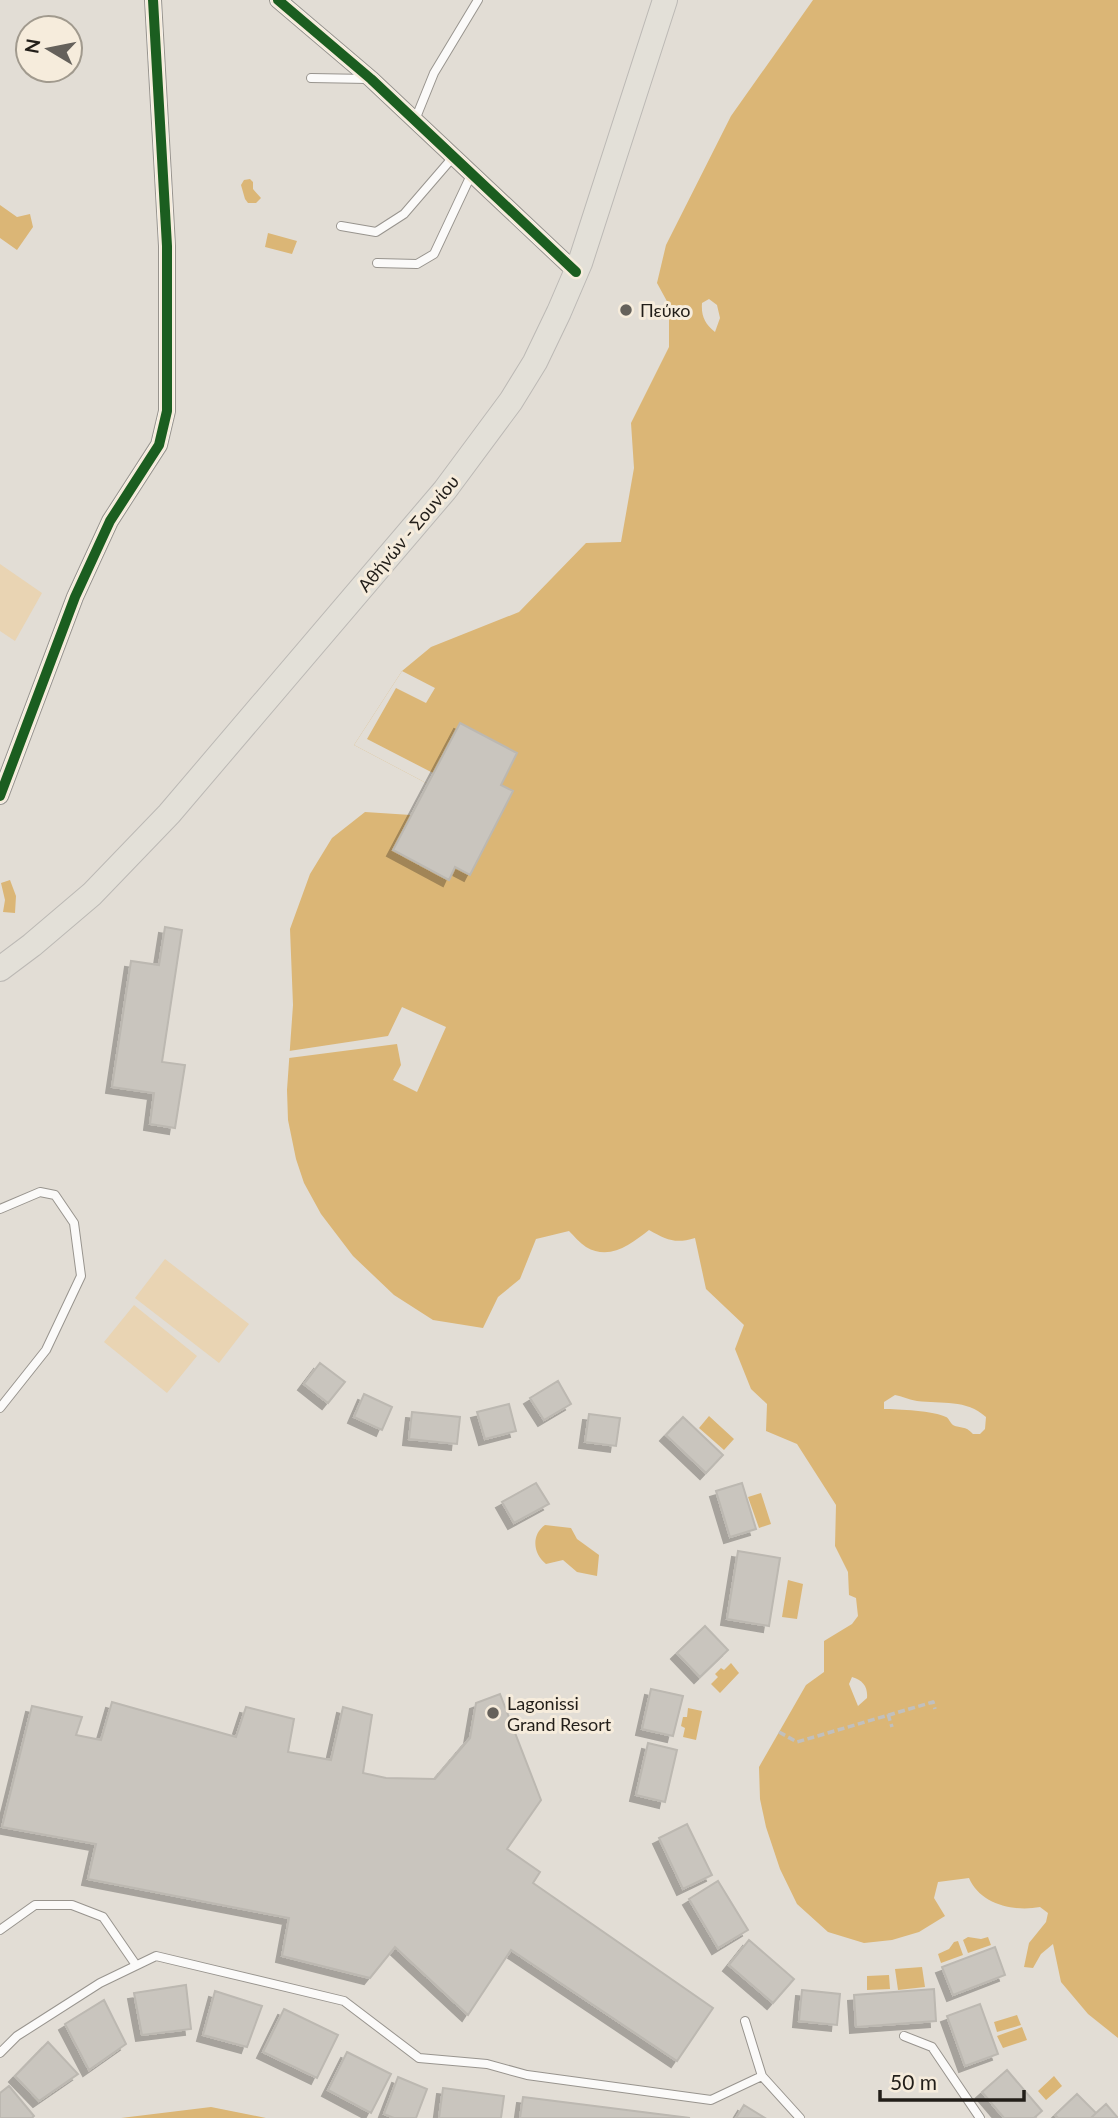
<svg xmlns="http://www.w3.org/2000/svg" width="1118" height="2118" font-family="Lato,sans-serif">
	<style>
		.green { fill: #e9d4b3 }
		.water { fill: #dbb676; fill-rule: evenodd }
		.pier { fill: #e2ddd5 }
		.building { fill: #c9c5be; stroke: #bcb8b1; stroke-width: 2; filter: url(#shadow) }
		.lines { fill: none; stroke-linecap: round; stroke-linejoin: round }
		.service-casing { stroke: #98948e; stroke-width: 10 }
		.minor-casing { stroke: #98948e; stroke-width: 18 }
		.primary-casing { stroke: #bcb9b5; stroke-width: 26 }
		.path { stroke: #c1c0be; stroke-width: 3.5; stroke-dasharray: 7 3.5; stroke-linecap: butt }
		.service { stroke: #fbfaf9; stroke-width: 8 }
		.minor { stroke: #fbfaf9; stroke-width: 16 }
		.primary { stroke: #e3e0d8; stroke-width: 24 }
		.cycleway-casing { stroke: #f6ecdc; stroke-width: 15 }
		.cycleway { stroke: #1b5e20; stroke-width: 10 }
		.poi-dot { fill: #65615b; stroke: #f6ecdc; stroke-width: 2.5 }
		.labels { text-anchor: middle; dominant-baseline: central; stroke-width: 6; stroke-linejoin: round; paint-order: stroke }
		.poi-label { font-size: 18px; fill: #221e19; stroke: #f6ecdc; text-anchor: start }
		.street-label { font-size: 18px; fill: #221e19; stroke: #f6ecdc }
	</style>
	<defs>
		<filter id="shadow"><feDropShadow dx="-6" dy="6" stdDeviation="0" flood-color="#0004"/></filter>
	</defs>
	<rect width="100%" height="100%" fill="#e2ddd5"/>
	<!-- green -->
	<path class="green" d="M 0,564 L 42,593 L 15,641 L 0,631 Z
		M 165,1259 L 249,1324 L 219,1363 L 135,1298 Z
		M 134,1305 L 197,1356 L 167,1393 L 104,1342 Z"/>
	<!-- water -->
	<path class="water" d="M 813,0 L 1118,0 L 1118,2038 L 1088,2014 L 1061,1982 L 1053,1944 L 1041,1954 L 1033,1968 L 1024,1967 L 1029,1943 L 1046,1922 L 1048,1913 L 1040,1907 C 1013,1912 980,1904 969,1878 L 938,1882 L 934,1898 L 945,1916 L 919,1932 L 892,1940 L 864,1943 L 828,1932 L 797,1904 L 780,1869 L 766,1827 L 760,1799 L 759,1767 L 806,1685 L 824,1672 L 824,1641 L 852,1624 L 858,1616 L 856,1598 L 849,1595 L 848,1572 L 835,1546 L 836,1505 L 797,1444 L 766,1431 L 767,1404 L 751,1389 L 735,1349 L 744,1325 L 706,1289 L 695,1238 C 675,1244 667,1240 649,1230 C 631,1244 610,1261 586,1247 C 580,1243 574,1236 569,1231 L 536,1239 L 520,1279 L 498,1297 L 483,1328 L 433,1320 L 394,1295 L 353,1256 L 321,1214 L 304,1183 L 296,1159 L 288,1120 L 287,1090 L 293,1005 L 290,929 L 310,874 L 332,838 L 365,812 L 411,815 L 428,784 L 354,745 L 402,671 L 431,647 L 519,612 L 586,543 L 621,542 L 634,468 L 631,423 L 669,347 L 669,305 L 657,283 L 666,245 L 731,116 ZM 709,299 L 717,305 L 720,318 L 715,332 C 705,324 701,316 702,303 ZM 895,1395 C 902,1396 909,1400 917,1401 C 942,1404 966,1399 986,1417 L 985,1429 L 980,1434 L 973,1434 C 965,1425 961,1429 953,1425 C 950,1423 949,1418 946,1417 C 935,1411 897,1409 884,1409 L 884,1402 ZM 852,1677 C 863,1680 868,1687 867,1698 L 858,1706 L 849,1684 Z
		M 250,179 L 253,182 L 253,189 L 261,198 L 256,203 L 248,203 L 245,199 L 241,185 L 244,180 Z
		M 0,205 L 17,217 L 30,214 L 33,227 L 17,250 L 0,238 Z
		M 268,233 L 297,241 L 292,254 L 265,247 Z
		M 10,880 L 16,896 L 15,913 L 3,912 L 5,900 L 1,883 Z
		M 709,1416 L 734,1439 L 724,1450 L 699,1428 Z
		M 761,1493 L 771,1524 L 759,1528 L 748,1497 Z
		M 545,1525 L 571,1528 L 577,1539 L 599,1555 L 597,1576 L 577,1572 L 563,1560 L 546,1564 C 533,1554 531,1535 545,1525 Z
		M 788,1580 L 803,1584 L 797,1619 L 782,1617 Z
		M 731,1663 L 739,1673 L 720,1693 L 711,1684 L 718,1677 L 715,1674 L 721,1668 L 724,1670 Z
		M 688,1708 L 702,1711 L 696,1740 L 683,1737 L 685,1728 L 681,1726 L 683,1717 L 687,1717 Z
		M 968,1937 L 981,1939 L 988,1937 L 991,1945 L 968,1953 L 963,1940 Z
		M 958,1941 L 963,1955 L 941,1963 L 938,1954 L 949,1949 L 954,1942 Z
		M 922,1967 L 925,1987 L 898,1990 L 895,1969 Z
		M 889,1975 L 890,1989 L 867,1990 L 867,1976 Z
		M 1017,2015 L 1021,2025 L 997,2032 L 994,2022 Z
		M 1022,2027 L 1027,2040 L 1003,2048 L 997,2036 Z
		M 1054,2076 L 1062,2086 L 1046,2100 L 1038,2091 Z
		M 211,2107 L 266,2118 L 121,2118 Z"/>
	<!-- pier -->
	<path class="pier" d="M 402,671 L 435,688 L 426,703 L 396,688 L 367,739 L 433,773 L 428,784 L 354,745 Z
		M 402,1007 L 446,1027 L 417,1092 L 393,1080 L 401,1065 L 397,1044 L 289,1058 L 289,1051 L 388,1036 Z"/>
	<!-- building -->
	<path class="building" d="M 460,723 L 517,753 L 501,785 L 513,791 L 470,875 L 455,867 L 449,880 L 393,850 Z
		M 165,927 L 182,930 L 162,1062 L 185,1065 L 175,1128 L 150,1124 L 154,1093 L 112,1087 L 131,961 L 159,965 Z
		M 320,1363 L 345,1382 L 328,1403 L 304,1384 Z
		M 558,1381 L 571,1404 L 544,1420 L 530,1398 Z
		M 364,1394 L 392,1407 L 382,1430 L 354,1417 Z
		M 509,1404 L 516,1431 L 485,1439 L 477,1412 Z
		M 412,1412 L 460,1417 L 457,1444 L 409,1439 Z
		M 589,1414 L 620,1418 L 616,1446 L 585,1442 Z
		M 683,1417 L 723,1455 L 706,1473 L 666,1435 Z
		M 536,1483 L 549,1504 L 514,1523 L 502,1502 Z
		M 742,1483 L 756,1529 L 730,1537 L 716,1491 Z
		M 738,1551 L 780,1558 L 769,1626 L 727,1619 Z
		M 705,1626 L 728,1650 L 700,1677 L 677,1653 Z
		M 651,1689 L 683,1696 L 673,1736 L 642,1729 Z
		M 500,1694 L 541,1800 L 507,1849 L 540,1872 L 533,1883 L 713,2008 L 677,2061 L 511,1950 L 468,2015 L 395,1947 L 370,1978 L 282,1956 L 289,1918 L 88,1879 L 96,1844 L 2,1827 L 32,1706 L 82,1717 L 76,1735 L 101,1740 L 112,1702 L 236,1737 L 246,1707 L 294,1719 L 288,1752 L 331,1760 L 343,1707 L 372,1715 L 363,1773 L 386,1778 L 435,1779 L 470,1738 L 476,1703 Z
		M 648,1743 L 677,1750 L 665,1802 L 636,1795 Z
		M 687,1824 L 712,1875 L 683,1889 L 659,1838 Z
		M 718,1881 L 748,1930 L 718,1948 L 689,1899 Z
		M 749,1940 L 794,1979 L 773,2003 L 729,1965 Z
		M 995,1947 L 1005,1975 L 953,1995 L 942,1967 Z
		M 186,1985 L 191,2029 L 142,2035 L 134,1993 Z
		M 934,1989 L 936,2021 L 856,2027 L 854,1995 Z
		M 802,1990 L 840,1994 L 837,2025 L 799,2021 Z
		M 215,1991 L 262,2006 L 247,2047 L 203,2035 Z
		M 104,2000 L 126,2044 L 89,2070 L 65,2024 Z
		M 980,2004 L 998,2054 L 965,2066 L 947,2016 Z
		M 284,2009 L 338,2035 L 317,2078 L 263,2052 Z
		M 48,2042 L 78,2074 L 39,2101 L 15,2076 Z
		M 347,2052 L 391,2074 L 371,2113 L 328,2090 Z
		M 1007,2070 L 1042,2111 L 1034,2118 L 1004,2118 L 982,2092 Z
		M 398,2077 L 427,2089 L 416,2118 L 394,2118 L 384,2114 Z
		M 9,2086 L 34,2116 L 32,2118 L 0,2118 L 0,2093 Z
		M 443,2088 L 504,2096 L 501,2118 L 439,2118 Z
		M 1077,2094 L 1096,2113 L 1091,2118 L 1058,2118 L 1055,2115 Z
		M 523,2097 L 690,2118 L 520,2118 Z
		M 1106,2104 L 1118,2118 L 1091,2118 L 1096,2113 Z
		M 744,2105 L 765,2118 L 736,2118 Z"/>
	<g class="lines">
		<defs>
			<path id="service" d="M 311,78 L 368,79
				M 415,120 L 434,73 L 478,0
				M 341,226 L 376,232 L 404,214 L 454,156
				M 377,263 L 417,264 L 434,254 L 472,173
				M 0,1209 L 40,1192 L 55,1195 L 74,1223 L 81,1276 L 46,1350 L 0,1408
				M 0,1930 L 35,1905 L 72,1905 L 103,1917 L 136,1965
				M 904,2036 L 932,2047 L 980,2118
				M 0,2053 L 17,2036 L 100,1983 L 156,1956 L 344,2001 L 419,2058 L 487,2064 L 527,2075 L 711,2100 L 762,2076 L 745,2021
				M 762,2076 L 800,2118"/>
			<path id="minor" d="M 278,0 L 371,79 L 576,272
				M 0,796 L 75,597 L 110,521 L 159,445 L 167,411 L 167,246 L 153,0"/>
			<path id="primary" d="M 0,969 L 32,945 L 92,894 L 169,814 L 445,490 L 511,401 L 535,362 L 559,312 L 580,263 L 665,0"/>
		</defs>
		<!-- service casing -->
		<use href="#service" class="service-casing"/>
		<!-- minor casing -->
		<use href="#minor" class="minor-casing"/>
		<!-- primary casing -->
		<use href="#primary" class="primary-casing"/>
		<!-- path -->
		<path class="path" d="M 888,1714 L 892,1727
			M 779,1732 L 797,1742 L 933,1702 L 935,1709"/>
		<!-- service -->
		<use href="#service" class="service"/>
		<!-- minor -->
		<use href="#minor" class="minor"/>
		<!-- primary -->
		<use href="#primary" class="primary"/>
		<defs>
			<path id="cycleway" d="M 278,0 L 371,79 L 576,272
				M 0,796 L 75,597 L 110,521 L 159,445 L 167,411 L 167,246 L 153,0"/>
		</defs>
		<!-- cycleway casing -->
		<use href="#cycleway" class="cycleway-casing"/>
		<!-- cycleway -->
		<use href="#cycleway" class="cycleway"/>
	</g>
	<!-- markers -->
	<g class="poi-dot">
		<circle cx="626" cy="310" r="7"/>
		<circle cx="493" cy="1713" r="7"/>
	</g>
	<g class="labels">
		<!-- poi labels -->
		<g class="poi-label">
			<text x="640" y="310">Πεύκο</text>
			<text x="507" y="1703">Lagonissi<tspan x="507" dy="21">Grand Resort</tspan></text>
		</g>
		<!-- street labels -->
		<g class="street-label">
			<text transform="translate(408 533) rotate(-50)">Αθήνών - Σουνίου</text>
		</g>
	</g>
	<!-- north arrow -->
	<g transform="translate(49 49) rotate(280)"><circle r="33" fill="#f6ecdc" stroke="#a19a8e" stroke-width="2"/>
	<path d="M0-5L12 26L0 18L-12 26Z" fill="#65615b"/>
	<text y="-10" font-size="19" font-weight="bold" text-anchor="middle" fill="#221e19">N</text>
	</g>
	<!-- scale -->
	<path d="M880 2090v10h144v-10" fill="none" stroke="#221e19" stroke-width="3.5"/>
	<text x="890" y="2090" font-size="21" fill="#221e19" stroke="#f6ecdc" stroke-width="5" paint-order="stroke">50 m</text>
</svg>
